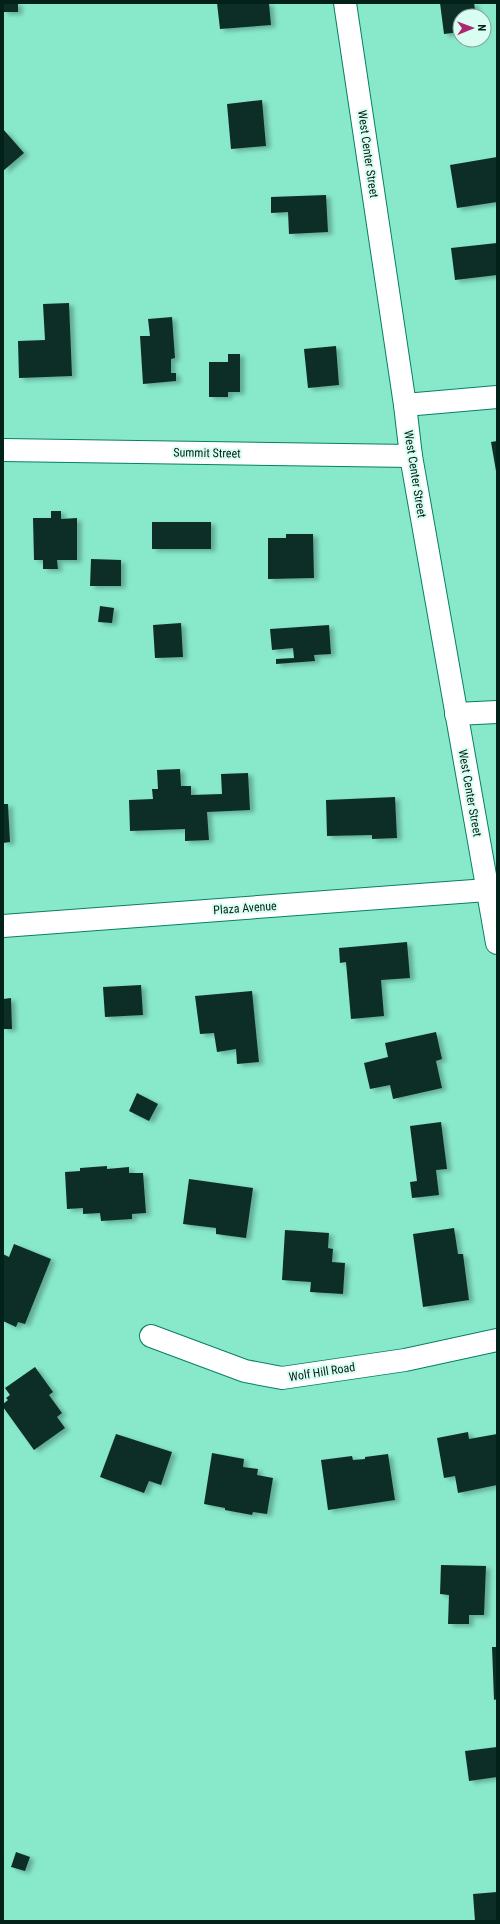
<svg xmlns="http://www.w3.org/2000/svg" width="500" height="1924" font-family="'Roboto Condensed',sans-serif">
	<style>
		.building { fill: #0f2e25; filter: url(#shadow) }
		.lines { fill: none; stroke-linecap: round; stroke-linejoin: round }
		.street-casing { stroke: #077f65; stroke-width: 24 }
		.secondary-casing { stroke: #077f65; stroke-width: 24 }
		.street { stroke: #fff; stroke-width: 22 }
		.secondary { stroke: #fff; stroke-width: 22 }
		.labels { text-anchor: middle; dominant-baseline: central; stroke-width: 4; stroke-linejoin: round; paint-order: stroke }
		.street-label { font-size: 12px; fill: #022119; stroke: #d9fdf0 }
	</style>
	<defs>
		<filter id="shadow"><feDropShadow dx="4.5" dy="2.5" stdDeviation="2" flood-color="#0004"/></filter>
	</defs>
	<rect width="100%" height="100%" fill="#88e9ca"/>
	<!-- building -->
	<path class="building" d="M 3,3 L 18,3 L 18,12 L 3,12 Z
		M 217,3 L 269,3 L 271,25 L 220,29 Z
		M 440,3 L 474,3 L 476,16 L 460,16 L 460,32 L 444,34 Z
		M 262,100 L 266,146 L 231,149 L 227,104 Z
		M 3,129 L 24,153 L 3,171 Z
		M 497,157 L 497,202 L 457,208 L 450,165 Z
		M 326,195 L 328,232 L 289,234 L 288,212 L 271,213 L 271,197 Z
		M 497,243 L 497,275 L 455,280 L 451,248 Z
		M 69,303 L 72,376 L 19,378 L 18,341 L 45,340 L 43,304 Z
		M 172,317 L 175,358 L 171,359 L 171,373 L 176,373 L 176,381 L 143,384 L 140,336 L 150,336 L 148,319 Z
		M 336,346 L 339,385 L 308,388 L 304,349 Z
		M 228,354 L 240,354 L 240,392 L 228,392 L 228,397 L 209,397 L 209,362 L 228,362 Z
		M 497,441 L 497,471 L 496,471 L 491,442 Z
		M 51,511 L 61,511 L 61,519 L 77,518 L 77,560 L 57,560 L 58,569 L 43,569 L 43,560 L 34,560 L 33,518 L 51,518 Z
		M 152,522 L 211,522 L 211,549 L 152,549 Z
		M 286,534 L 313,534 L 314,578 L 268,579 L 268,538 L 286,538 Z
		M 91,559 L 121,560 L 121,586 L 90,586 Z
		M 100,606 L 114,608 L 112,623 L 98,622 Z
		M 181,623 L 183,657 L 155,658 L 153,625 Z
		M 329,625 L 331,654 L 314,655 L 315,661 L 276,664 L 276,659 L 294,658 L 293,648 L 272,650 L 270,629 Z
		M 180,769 L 181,786 L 191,786 L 191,795 L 222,794 L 221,774 L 248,773 L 250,810 L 207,812 L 209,840 L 185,841 L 185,829 L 130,831 L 129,800 L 153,799 L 152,789 L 158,789 L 157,770 Z
		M 395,797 L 397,838 L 372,839 L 372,835 L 327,836 L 326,800 Z
		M 3,804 L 8,804 L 10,842 L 3,843 Z
		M 407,942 L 410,978 L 381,980 L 384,1016 L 351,1019 L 346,962 L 340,963 L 339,948 Z
		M 141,985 L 143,1015 L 105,1017 L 103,987 Z
		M 252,991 L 259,1062 L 237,1064 L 236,1049 L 217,1052 L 214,1033 L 200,1034 L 195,996 Z
		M 11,998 L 12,1029 L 3,1029 L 3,999 Z
		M 436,1032 L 442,1059 L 436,1061 L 442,1088 L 393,1099 L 390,1085 L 370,1089 L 364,1063 L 388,1057 L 385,1043 Z
		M 137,1093 L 158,1104 L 149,1121 L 129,1111 Z
		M 441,1122 L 447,1169 L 436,1170 L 439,1195 L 412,1198 L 410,1182 L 417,1181 L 410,1126 Z
		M 107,1166 L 107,1169 L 129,1167 L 129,1173 L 143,1173 L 146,1213 L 132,1214 L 132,1219 L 101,1221 L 100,1213 L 83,1214 L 83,1208 L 67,1209 L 65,1172 L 80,1171 L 80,1168 Z
		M 189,1179 L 253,1188 L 246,1238 L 216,1234 L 216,1228 L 183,1224 Z
		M 454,1228 L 458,1254 L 463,1254 L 469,1300 L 423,1307 L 413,1234 Z
		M 285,1230 L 329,1233 L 328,1248 L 333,1249 L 332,1262 L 345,1263 L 343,1294 L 310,1292 L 311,1282 L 282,1280 Z
		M 14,1244 L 51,1259 L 25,1324 L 18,1322 L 16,1327 L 3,1321 L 3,1254 L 9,1257 Z
		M 35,1367 L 53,1392 L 49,1395 L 62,1413 L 57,1417 L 65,1428 L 34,1450 L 3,1407 L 3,1404 L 8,1400 L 6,1398 L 10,1395 L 5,1388 Z
		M 468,1432 L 469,1439 L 497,1434 L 497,1485 L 458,1493 L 455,1476 L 444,1478 L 437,1438 Z
		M 116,1434 L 172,1452 L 161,1485 L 149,1481 L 144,1493 L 100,1477 Z
		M 212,1453 L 244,1459 L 243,1467 L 258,1469 L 257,1475 L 273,1478 L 267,1514 L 253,1512 L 252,1515 L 225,1510 L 225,1508 L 204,1504 Z
		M 388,1454 L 395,1500 L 328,1510 L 321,1460 L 352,1456 L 353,1460 L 365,1459 L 365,1457 Z
		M 441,1565 L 486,1566 L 484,1615 L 469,1615 L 469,1624 L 448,1624 L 449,1595 L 440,1594 Z
		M 492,1647 L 497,1647 L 497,1699 L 494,1700 Z
		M 497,1747 L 497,1777 L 469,1781 L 465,1751 Z
		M 16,1852 L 30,1857 L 25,1871 L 11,1867 Z
		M 497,1892 L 497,1921 L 475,1921 L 473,1894 Z"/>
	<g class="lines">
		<defs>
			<path id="street" d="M 405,405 L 497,397
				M 3,450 L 411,456
				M 456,714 L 497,712
				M 3,926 L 487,890
				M 151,1336 L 245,1371 L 282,1378 L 405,1360 L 497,1340"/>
			<path id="secondary" d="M 345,3 L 405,405 L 411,456 L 497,943"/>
		</defs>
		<!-- street casing -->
		<use href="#street" class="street-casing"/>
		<!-- secondary casing -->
		<use href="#secondary" class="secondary-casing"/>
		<!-- street -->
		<use href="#street" class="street"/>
		<!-- secondary -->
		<use href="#secondary" class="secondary"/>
	</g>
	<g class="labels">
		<!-- street labels -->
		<g class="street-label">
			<text transform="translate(368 154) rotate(82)">West Center Street</text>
			<text transform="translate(207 453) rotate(1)">Summit Street</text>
			<text transform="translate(415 474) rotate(81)">West Center Street</text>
			<text transform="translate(470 793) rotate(80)">West Center Street</text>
			<text transform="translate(245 908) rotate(-4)">Plaza Avenue</text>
			<text transform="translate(322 1372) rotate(-9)">Wolf Hill Road</text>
		</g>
	</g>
	<!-- border -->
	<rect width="500" height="1924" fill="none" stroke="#022119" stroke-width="8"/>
	<!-- north arrow -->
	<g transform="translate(472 28) rotate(89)"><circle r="19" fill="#d9fdf0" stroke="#83a59a"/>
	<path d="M0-3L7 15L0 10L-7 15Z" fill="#ab2770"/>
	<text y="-6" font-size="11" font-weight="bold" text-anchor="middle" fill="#022119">N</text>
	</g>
</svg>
